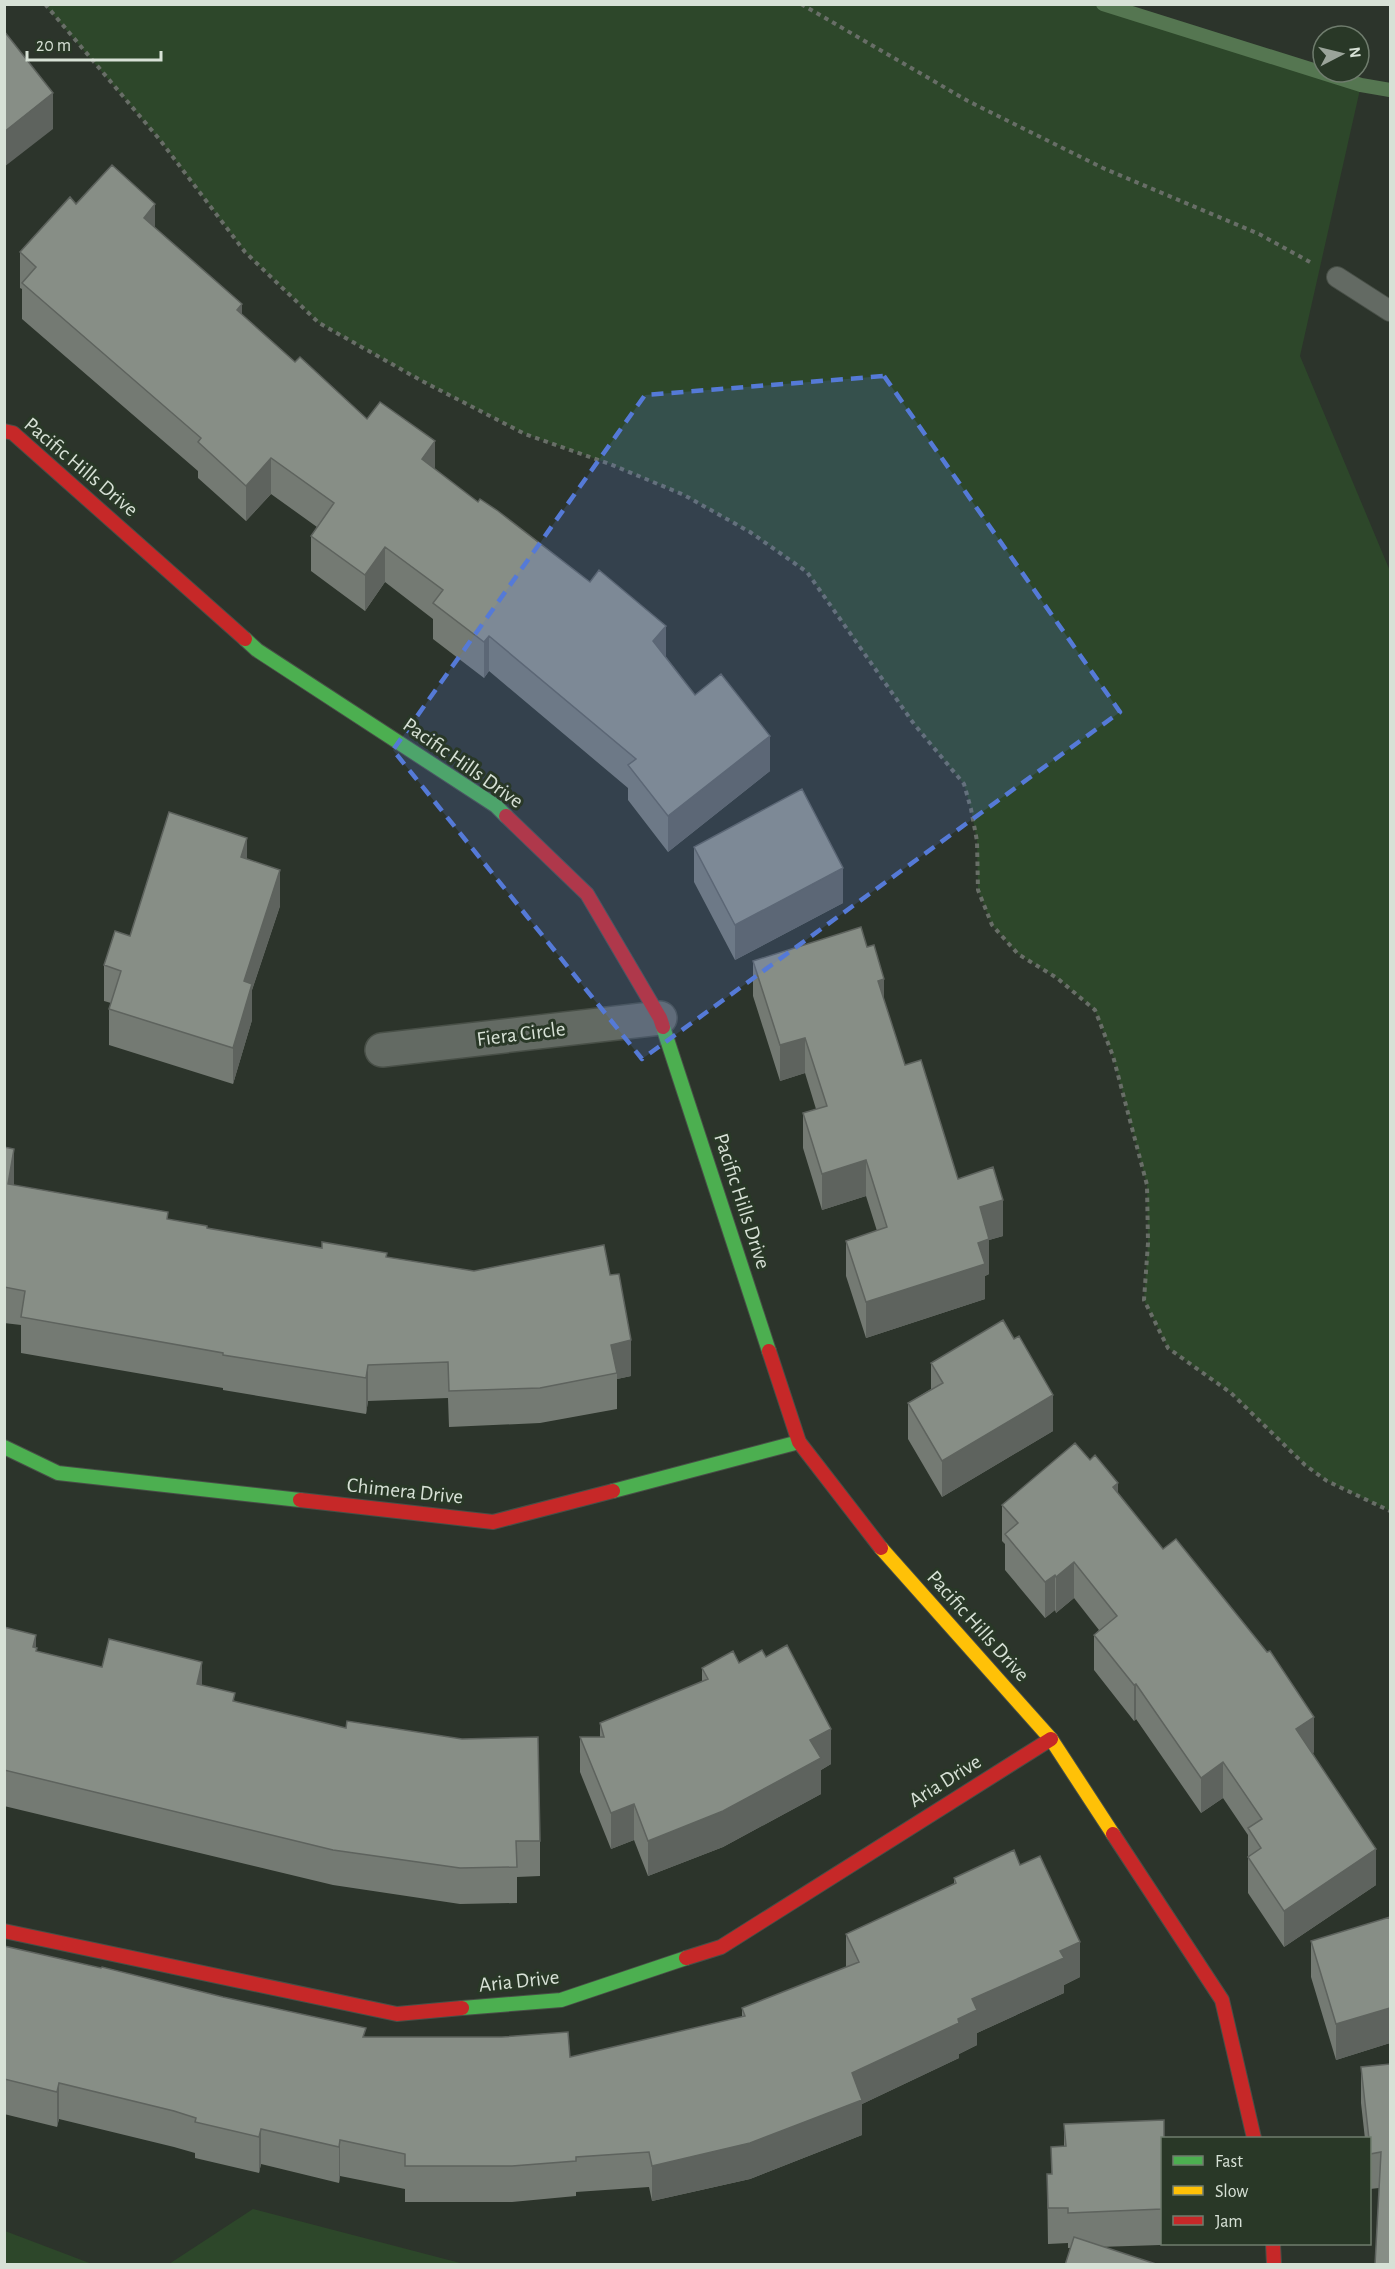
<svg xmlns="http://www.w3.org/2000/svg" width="1395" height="2269" font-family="'Alegreya Sans',sans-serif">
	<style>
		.green { fill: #2d472a }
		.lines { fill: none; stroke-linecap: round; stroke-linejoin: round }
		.stream { stroke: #557651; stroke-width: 14 }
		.lane-casing { stroke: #484f47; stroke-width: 22 }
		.street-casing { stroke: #484f47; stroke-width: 36 }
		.fast-casing { stroke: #484f47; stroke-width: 16 }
		.slow-casing { stroke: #484f47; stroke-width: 16 }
		.jam-casing { stroke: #484f47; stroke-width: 16 }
		.path { stroke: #686e67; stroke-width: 4; stroke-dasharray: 4.5 4.5; stroke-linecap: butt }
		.lane { stroke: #636a63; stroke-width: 20 }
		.street { stroke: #636a63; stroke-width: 33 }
		.fast { stroke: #4caf50; stroke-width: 14 }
		.slow { stroke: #ffc107; stroke-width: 14 }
		.jam { stroke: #c62828; stroke-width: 14 }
		.wall { fill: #747a73 }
		.shaded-wall { fill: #5e635e }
		.building { fill: #878e86; stroke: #5e635e; stroke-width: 1.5 }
		.marked { fill: #557ad7; fill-opacity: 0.2; stroke: #557ad7; stroke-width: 4.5; stroke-dasharray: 12 8; stroke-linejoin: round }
		.labels { text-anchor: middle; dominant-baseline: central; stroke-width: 6; stroke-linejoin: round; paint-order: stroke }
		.street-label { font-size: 21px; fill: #d7e1d6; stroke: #293827 }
	</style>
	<rect width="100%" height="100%" fill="#2c342b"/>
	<!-- green -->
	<path class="green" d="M 45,5 L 1103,5 L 1361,85 L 1300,356 L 1390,571 L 1390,1511 L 1327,1481 L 1305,1465 L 1231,1393 L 1168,1348 L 1144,1300 L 1148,1243 L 1147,1185 L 1113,1056 L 1095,1010 L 1057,978 L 1018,954 L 992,925 L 978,890 L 977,841 L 971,809 L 964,784 L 914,724 L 807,572 L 750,532 L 684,495 L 610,464 L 525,434 L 422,381 L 319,323 L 245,252 L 160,140 Z
		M 253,2209 L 464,2264 L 169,2264 Z
		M 5,2231 L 92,2264 L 5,2264 Z"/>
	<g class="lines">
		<!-- stream -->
		<path class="stream" d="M 1103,4 L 1361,85 L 1390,90"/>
		<defs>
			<path id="lane" d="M 1337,277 L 1390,311"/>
			<path id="street" d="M 382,1050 L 660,1018"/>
			<path id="fast" d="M 245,639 L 257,650 L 496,806 L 506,816
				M 663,1027 L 769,1351
				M 4,1447 L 58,1473 L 300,1500
				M 613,1491 L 799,1442
				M 462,2008 L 561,2000 L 686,1958"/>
			<path id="slow" d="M 881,1548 L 1051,1739 L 1113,1834"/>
			<path id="jam" d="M 4,431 L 13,433 L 245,639
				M 506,816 L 587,894 L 660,1018 L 663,1027
				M 769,1351 L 799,1442 L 881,1548
				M 300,1500 L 493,1522 L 613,1491
				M 1113,1834 L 1222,2000 L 1254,2138
				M 4,1931 L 397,2014 L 462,2008
				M 686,1958 L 721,1947 L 1051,1739
				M 1273,2244 L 1274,2264"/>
		</defs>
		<!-- lane casing -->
		<use href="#lane" class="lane-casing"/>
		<!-- street casing -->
		<use href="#street" class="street-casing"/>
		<!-- fast casing -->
		<use href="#fast" class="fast-casing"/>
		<!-- slow casing -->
		<use href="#slow" class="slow-casing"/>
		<!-- jam casing -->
		<use href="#jam" class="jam-casing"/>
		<!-- path -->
		<path class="path" d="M 45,4 L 160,140 L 245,252 L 319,323 L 422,381 L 525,434 L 610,464 L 684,495 L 750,532 L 807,572 L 914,724 L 964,784 L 971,809 L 977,841 L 978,890 L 992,925 L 1018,954 L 1057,978 L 1095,1010 L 1113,1056 L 1147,1185 L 1148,1243 L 1144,1300 L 1168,1348 L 1231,1393 L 1305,1465 L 1327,1481 L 1390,1511
			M 801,4 L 968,101 L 1103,168 L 1259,234 L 1310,262"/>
		<!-- lane -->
		<use href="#lane" class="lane"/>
		<!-- street -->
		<use href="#street" class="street"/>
		<!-- fast -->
		<use href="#fast" class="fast"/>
		<!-- slow -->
		<use href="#slow" class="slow"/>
		<!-- jam -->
		<use href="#jam" class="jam"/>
	</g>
	<!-- wall -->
	<path class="wall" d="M 76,204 L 155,228 L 242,315 L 295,362 L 367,419 L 435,469 L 666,657 L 695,695 L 770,771 L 668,852 L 628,800 L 628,788 L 489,671 L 484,678 L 433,639 L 433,619 L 385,582 L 365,611 L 311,571 L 311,536 L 317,527 L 271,494 L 246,521 L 198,478 L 198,471 L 22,319 L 22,289 L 20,288 L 20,252 Z
		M 694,847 L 843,903 L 735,960 L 694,882 Z
		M 247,859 L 280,906 L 252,990 L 252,1020 L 233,1084 L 109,1045 L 109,1009 L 111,1003 L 104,1001 L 104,965 L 130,936 Z
		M 867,947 L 905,1065 L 958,1179 L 1003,1236 L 989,1240 L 989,1274 L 985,1276 L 985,1299 L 866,1338 L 846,1276 L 846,1241 L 877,1231 L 866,1196 L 822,1210 L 803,1148 L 803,1113 L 816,1109 L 805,1073 L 780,1081 L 753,996 L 753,961 Z
		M 4,1147 L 14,1185 L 207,1228 L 322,1248 L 387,1257 L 631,1376 L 617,1379 L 617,1409 L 540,1423 L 449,1427 L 448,1398 L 368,1401 L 366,1414 L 223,1390 L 223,1388 L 21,1353 L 21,1325 L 4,1323 Z
		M 931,1363 L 1053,1431 L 942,1497 L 908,1439 L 908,1403 L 931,1389 Z
		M 1118,1493 L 1314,1752 L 1313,1753 L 1376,1885 L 1284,1947 L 1248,1893 L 1248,1835 L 1223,1798 L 1201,1813 L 1136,1719 L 1134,1721 L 1094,1670 L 1094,1635 L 1099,1630 L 1074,1598 L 1056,1613 L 1055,1610 L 1045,1618 L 1005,1570 L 1005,1544 L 1002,1541 L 1002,1505 Z
		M 4,1627 L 36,1647 L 37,1651 L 102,1667 L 202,1685 L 235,1701 L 540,1841 L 540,1876 L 517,1877 L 517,1903 L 460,1904 L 333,1885 L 4,1806 Z
		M 766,1657 L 831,1764 L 821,1770 L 821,1794 L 723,1847 L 648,1876 L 634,1840 L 611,1849 L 580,1772 L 580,1737 L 600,1737 L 600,1723 L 702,1682 L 702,1668 L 739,1663 Z
		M 1020,1865 L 1080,1977 L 1064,1985 L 1064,1993 L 977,2033 L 977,2045 L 959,2054 L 959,2058 L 862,2104 L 862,2135 L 750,2179 L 652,2201 L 649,2187 L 576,2192 L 576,2196 L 512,2202 L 405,2202 L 405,2189 L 340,2176 L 339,2183 L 261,2164 L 259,2173 L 195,2158 L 195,2153 L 174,2147 L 59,2119 L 57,2127 L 4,2114 L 4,1946 L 366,2037 L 570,2057 L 742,2017 L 742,2008 L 846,1968 L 846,1934 L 954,1884 L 954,1878 Z
		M 1390,1917 L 1390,2043 L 1336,2060 L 1311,1977 L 1311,1941 Z
		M 1390,2064 L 1379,2188 L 1370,2189 L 1370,2139 L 1365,2139 L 1361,2103 L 1361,2067 Z
		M 1064,2124 L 1162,2139 L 1162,2244 L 1191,2244 L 1068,2248 L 1068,2243 L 1048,2244 L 1047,2174 L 1051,2174 L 1064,2146 Z"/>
	<!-- shaded-wall -->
	<path class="shaded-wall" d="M 53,93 L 53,129 L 4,167 L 4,132 Z
		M 155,204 L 155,240 L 144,218 Z
		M 242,304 L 242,339 L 237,310 Z
		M 435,441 L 435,476 L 422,459 Z
		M 271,458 L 271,494 L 246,521 L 246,486 Z
		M 385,547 L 385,582 L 365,611 L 365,575 Z
		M 666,626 L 666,661 L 653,641 Z
		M 489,636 L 489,671 L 484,678 L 484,642 Z
		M 770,736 L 770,771 L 668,852 L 668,816 Z
		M 247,838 L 247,873 L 241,857 Z
		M 843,868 L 843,903 L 735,960 L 735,925 Z
		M 280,870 L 280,906 L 252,990 L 252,1020 L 233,1084 L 233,1048 L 244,981 Z
		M 884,979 L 884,1014 L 878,981 Z
		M 805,1038 L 805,1073 L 780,1081 L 780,1045 Z
		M 14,1149 L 14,1184 L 8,1220 L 8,1184 Z
		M 866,1160 L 866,1196 L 822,1210 L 822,1174 Z
		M 1003,1200 L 1003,1236 L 989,1240 L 989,1274 L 985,1276 L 985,1299 L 866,1338 L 866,1302 L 980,1207 Z
		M 631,1340 L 631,1376 L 617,1379 L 617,1373 L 611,1345 Z
		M 368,1365 L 368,1401 L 366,1414 L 366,1378 Z
		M 1053,1395 L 1053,1431 L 942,1497 L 942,1461 Z
		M 1118,1483 L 1118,1518 L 1113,1487 Z
		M 1074,1562 L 1074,1598 L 1056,1613 L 1056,1577 Z
		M 1055,1575 L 1055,1610 L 1045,1618 L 1045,1582 Z
		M 36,1635 L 36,1651 L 37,1648 L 37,1683 L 33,1647 Z
		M 202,1662 L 202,1698 L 197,1684 Z
		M 1136,1684 L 1136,1719 L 1134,1721 L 1134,1685 Z
		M 1314,1717 L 1314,1752 L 1296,1764 L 1296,1729 Z
		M 831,1729 L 831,1764 L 821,1770 L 821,1794 L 723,1847 L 648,1876 L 648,1841 L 810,1740 Z
		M 1223,1762 L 1223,1798 L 1201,1813 L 1201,1778 Z
		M 634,1804 L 634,1840 L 611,1849 L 611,1813 Z
		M 1376,1849 L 1376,1885 L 1284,1947 L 1284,1911 Z
		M 1080,1942 L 1080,1977 L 1064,1985 L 1064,1993 L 977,2033 L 977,2045 L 959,2054 L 959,2058 L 862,2104 L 862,2135 L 750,2179 L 652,2201 L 652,2166 L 852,2073 L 958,2019 L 972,1999 L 1060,1951 Z
		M 1390,2008 L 1390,2043 L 1336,2060 L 1336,2024 Z
		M 59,2083 L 59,2119 L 57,2127 L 57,2092 Z
		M 261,2129 L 261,2164 L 259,2173 L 259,2137 Z
		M 340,2140 L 340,2176 L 339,2183 L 339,2147 Z"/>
	<!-- building -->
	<path class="building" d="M 4,31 L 53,93 L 4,132 Z
		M 112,165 L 155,204 L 144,218 L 242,304 L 237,310 L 295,362 L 300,357 L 367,419 L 380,402 L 435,441 L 422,459 L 478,502 L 480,499 L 498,511 L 590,582 L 599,570 L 666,626 L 653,641 L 695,695 L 721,674 L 770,736 L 668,816 L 628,765 L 636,759 L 489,636 L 484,642 L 433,603 L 443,590 L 385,547 L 365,575 L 311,536 L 334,503 L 271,458 L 246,486 L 198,442 L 201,438 L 22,283 L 36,267 L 20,252 L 70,197 L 76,204 Z
		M 802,789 L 843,868 L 735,925 L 694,847 Z
		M 169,812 L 247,838 L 241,857 L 280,870 L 244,981 L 252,984 L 233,1048 L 109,1009 L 121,971 L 104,965 L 115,931 L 130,936 Z
		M 861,927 L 867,947 L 874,945 L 884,979 L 878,981 L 905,1065 L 921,1060 L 958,1179 L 993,1167 L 1003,1200 L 980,1207 L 989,1239 L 978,1243 L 985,1264 L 866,1302 L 846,1241 L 887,1227 L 866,1160 L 822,1174 L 803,1113 L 827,1106 L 805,1038 L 780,1045 L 753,961 Z
		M 4,1147 L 14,1149 L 8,1184 L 168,1212 L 167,1219 L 207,1226 L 207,1228 L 322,1248 L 322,1242 L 387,1253 L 386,1257 L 474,1271 L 604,1245 L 610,1275 L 619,1274 L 631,1340 L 611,1345 L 617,1373 L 540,1388 L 449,1391 L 448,1362 L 368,1365 L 366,1378 L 223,1355 L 223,1353 L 21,1317 L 25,1291 L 4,1287 L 5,1279 L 4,1279 Z
		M 1003,1320 L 1014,1339 L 1019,1336 L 1053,1395 L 942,1461 L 908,1403 L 943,1383 L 931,1363 Z
		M 1075,1443 L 1090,1460 L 1095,1455 L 1118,1483 L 1113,1487 L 1163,1549 L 1176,1539 L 1267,1652 L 1270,1651 L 1314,1717 L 1296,1729 L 1376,1849 L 1284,1911 L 1248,1857 L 1261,1848 L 1248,1828 L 1262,1819 L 1223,1762 L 1201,1778 L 1136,1684 L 1134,1685 L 1094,1635 L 1117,1616 L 1074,1562 L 1056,1577 L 1055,1575 L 1045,1582 L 1005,1534 L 1018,1523 L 1002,1505 Z
		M 4,1627 L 36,1635 L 33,1647 L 37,1648 L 36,1651 L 102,1667 L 109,1639 L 202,1662 L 197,1684 L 235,1693 L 233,1701 L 346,1728 L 347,1721 L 462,1739 L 538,1737 L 540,1841 L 516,1841 L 517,1867 L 460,1868 L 333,1850 L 4,1770 Z
		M 787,1645 L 831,1729 L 810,1740 L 821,1758 L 723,1811 L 648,1841 L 634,1804 L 611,1813 L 580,1737 L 604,1737 L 600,1723 L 708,1679 L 702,1668 L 733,1651 L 739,1663 L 762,1650 L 766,1657 Z
		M 1014,1850 L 1020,1865 L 1040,1856 L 1080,1942 L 1060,1951 L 1064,1958 L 972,1999 L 977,2010 L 958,2019 L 959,2023 L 852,2073 L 862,2100 L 750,2143 L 652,2166 L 649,2152 L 576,2157 L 576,2161 L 512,2166 L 405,2166 L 405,2154 L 340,2140 L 339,2147 L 261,2129 L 259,2137 L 195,2122 L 196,2118 L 174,2111 L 59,2083 L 57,2092 L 4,2079 L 4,1946 L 101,1968 L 102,1967 L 223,1997 L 366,2028 L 363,2037 L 502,2037 L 568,2032 L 570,2057 L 745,2016 L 742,2008 L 859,1962 L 846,1934 L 956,1883 L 954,1878 Z
		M 1390,1917 L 1390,2008 L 1336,2024 L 1311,1941 Z
		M 1390,2064 L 1390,2265 L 1375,2265 L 1381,2152 L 1370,2154 L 1370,2139 L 1369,2139 L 1361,2067 Z
		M 1164,2120 L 1164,2139 L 1162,2139 L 1162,2209 L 1068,2213 L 1068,2208 L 1048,2208 L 1047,2174 L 1052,2174 L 1051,2147 L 1066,2146 L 1064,2124 Z
		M 1074,2237 L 1159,2265 L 1065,2265 Z"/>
	<!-- marked area -->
	<path class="marked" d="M 884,376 L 1120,712 L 642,1059 L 393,750 L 645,395 Z"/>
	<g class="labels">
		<!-- street labels -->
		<g class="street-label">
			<text transform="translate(81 467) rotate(40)">Pacific Hills Drive</text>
			<text transform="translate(463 763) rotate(35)">Pacific Hills Drive</text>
			<text transform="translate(521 1034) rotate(-7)">Fiera Circle</text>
			<text transform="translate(742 1201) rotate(72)">Pacific Hills Drive</text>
			<text transform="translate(405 1491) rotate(6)">Chimera Drive</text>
			<text transform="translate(978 1626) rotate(48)">Pacific Hills Drive</text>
			<text transform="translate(945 1781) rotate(-32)">Aria Drive</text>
			<text transform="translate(519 1981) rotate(-6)">Aria Drive</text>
		</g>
	</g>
	<!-- border -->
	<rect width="1395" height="2269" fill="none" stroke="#d7e1d6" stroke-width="12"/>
	<!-- legend -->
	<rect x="1161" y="2137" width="210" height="108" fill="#293827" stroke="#6f7c6d" stroke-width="1.5"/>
	<rect x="1173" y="2156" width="30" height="9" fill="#4caf50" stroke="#6f7c6d" stroke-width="1.5"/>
	<text x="1215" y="2167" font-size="18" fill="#d7e1d6">Fast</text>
	<rect x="1173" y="2186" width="30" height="9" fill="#ffc107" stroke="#6f7c6d" stroke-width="1.5"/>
	<text x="1215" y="2197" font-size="18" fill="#d7e1d6">Slow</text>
	<rect x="1173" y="2216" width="30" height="9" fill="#c62828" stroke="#6f7c6d" stroke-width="1.5"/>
	<text x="1215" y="2227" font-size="18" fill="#d7e1d6">Jam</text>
	<!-- north arrow -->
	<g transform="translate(1341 54) rotate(83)"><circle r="28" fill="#293827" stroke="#6f7c6d" stroke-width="1.5"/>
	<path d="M0-4.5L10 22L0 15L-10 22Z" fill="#9ba49a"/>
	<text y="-9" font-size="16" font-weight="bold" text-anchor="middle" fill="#d7e1d6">N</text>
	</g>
	<!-- scale -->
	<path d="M27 51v9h134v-9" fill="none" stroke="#d7e1d6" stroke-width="3"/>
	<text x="36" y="51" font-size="18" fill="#d7e1d6" stroke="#293827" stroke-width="4.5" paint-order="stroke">20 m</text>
</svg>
